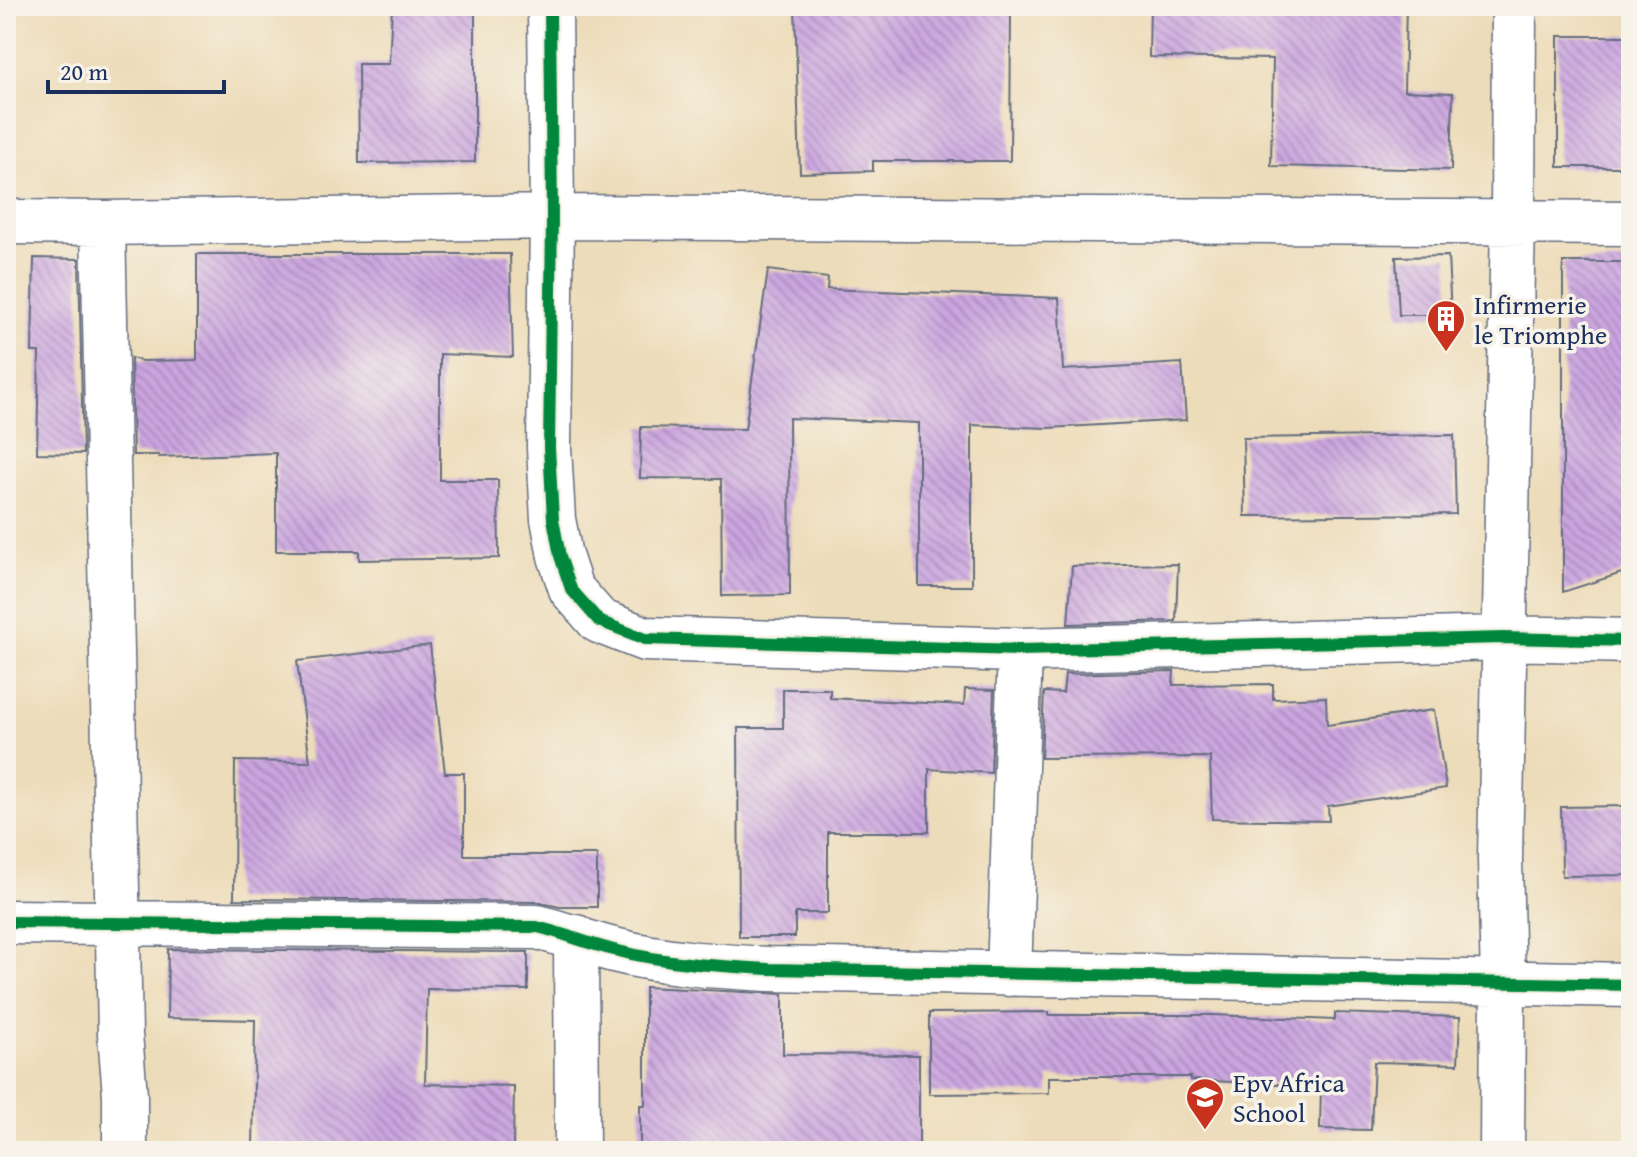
<svg xmlns="http://www.w3.org/2000/svg" width="1637" height="1157" font-family="'Gentium Book Plus',serif">
	<style>
		.building { fill: url(#building-back-hatch) }
		.lines { fill: none; stroke-linecap: round; stroke-linejoin: round }
		.street-casing { stroke: #646c7e; stroke-width: 47 }
		.street { stroke: #fff; stroke-width: 44 }
		.cycleway-casing { stroke: #f7f3e8; stroke-width: 17 }
		.cycleway { stroke: #00873e; stroke-width: 12 }
		.labels { text-anchor: middle; dominant-baseline: central; stroke-width: 7; stroke-linejoin: round; paint-order: stroke }
		.poi-label { font-size: 26px; fill: #1b2f5e; stroke: #f7f3e8; text-anchor: start }
	</style>
	<defs>
		<pattern id="building-back-hatch" width="6" height="6" patternUnits="userSpaceOnUse" patternTransform="scale(2)"><rect width="6" height="6" fill="#cba5df"/><path d="M-1 5l2 2M0 0l6 6M5-1l2 2" fill="none" stroke="#a487b8"/></pattern>
	</defs>
	<rect width="100%" height="100%" fill="#f7f3e8"/>
	<filter id="ink" filterUnits="userSpaceOnUse"><feTurbulence type="fractalNoise" baseFrequency=".0125" numOctaves="2"/><feDisplacementMap in="SourceGraphic" scale="16" xChannelSelector="R" yChannelSelector="G"/><feConvolveMatrix kernelMatrix="1 2 1 2 8 2 1 2 1" color-interpolation-filters="sRGB"/></filter>
	<filter id="wash" filterUnits="userSpaceOnUse"><feTurbulence type="fractalNoise" baseFrequency=".006" numOctaves="4" result="noise"/><feDisplacementMap in="SourceGraphic" scale="32" xChannelSelector="R" yChannelSelector="G"/><feGaussianBlur stdDeviation="1.8" result="paint"/><feColorMatrix in="noise" values="0 0 0 0 0 0 0 0 0 0 0 0 0 0 0 0 0 1.4 0 .05"/><feComposite in="paint" operator="in"/></filter>
	<g filter="url(#wash)">
		<rect width="100%" height="100%" fill="#eddcb9"/>
		<g id="blocks">
			<!-- building -->
			<path class="building" d="M 392,6 L 475,6 L 475,162 L 359,163 L 358,64 L 389,64 Z
				M 795,6 L 1011,6 L 1010,161 L 873,161 L 873,171 L 800,173 Z
				M 1150,6 L 1406,6 L 1404,91 L 1453,93 L 1451,170 L 1271,166 L 1273,59 L 1149,57 Z
				M 1558,36 L 1631,36 L 1631,167 L 1558,167 Z
				M 197,254 L 510,254 L 513,357 L 440,354 L 440,480 L 498,480 L 499,558 L 359,560 L 359,551 L 276,551 L 276,453 L 159,457 L 159,455 L 133,455 L 131,358 L 142,361 L 197,360 Z
				M 1448,256 L 1451,315 L 1399,315 L 1396,257 Z
				M 34,258 L 79,259 L 83,454 L 37,453 L 39,352 L 32,352 Z
				M 1563,262 L 1631,262 L 1631,570 L 1563,592 Z
				M 768,270 L 828,278 L 827,289 L 1059,298 L 1063,370 L 1182,363 L 1186,420 L 1048,428 L 972,425 L 972,586 L 919,586 L 919,423 L 789,418 L 790,595 L 722,596 L 721,479 L 640,478 L 641,427 L 745,429 Z
				M 1454,435 L 1456,514 L 1245,516 L 1243,438 Z
				M 1178,564 L 1176,621 L 1068,624 L 1072,566 Z
				M 430,645 L 445,773 L 464,773 L 464,855 L 597,855 L 597,907 L 560,907 L 537,902 L 234,899 L 235,761 L 310,762 L 297,661 Z
				M 1174,671 L 1173,685 L 1273,684 L 1273,699 L 1326,697 L 1327,725 L 1434,710 L 1446,788 L 1328,806 L 1329,821 L 1212,819 L 1210,757 L 1041,758 L 1044,692 L 1063,693 L 1065,674 Z
				M 783,689 L 830,689 L 830,698 L 964,705 L 965,689 L 994,690 L 991,773 L 929,769 L 929,832 L 828,832 L 828,913 L 795,913 L 795,937 L 739,937 L 738,728 L 783,728 Z
				M 1626,806 L 1628,875 L 1562,876 L 1561,807 Z
				M 168,949 L 528,952 L 528,990 L 427,989 L 425,1084 L 514,1086 L 513,1147 L 426,1147 L 426,1151 L 253,1149 L 255,1020 L 167,1018 Z
				M 645,987 L 783,994 L 783,1054 L 919,1055 L 919,1151 L 640,1151 L 640,1105 L 645,1105 Z
				M 1049,1012 L 1049,1015 L 1214,1015 L 1335,1020 L 1335,1013 L 1460,1017 L 1458,1064 L 1374,1062 L 1371,1130 L 1320,1129 L 1321,1086 L 1190,1080 L 1190,1077 L 1049,1077 L 1049,1093 L 929,1094 L 929,1013 Z"/>
		</g>
	</g>
	<g filter="url(#ink)">
		<use href="#blocks" fill-opacity="0" stroke="#646c7e" stroke-width="2"/>
		<g class="lines">
			<defs>
				<path id="street" d="M 550,6 L 552,217 L 549,448 L 553,519 L 560,556 L 571,589 L 599,621 L 645,639 L 1020,650 L 1503,638 L 1631,641
					M 6,222 L 103,223 L 552,217 L 1631,223
					M 103,223 L 120,1034 L 125,1095 L 125,1151
					M 6,922 L 537,927 C 563,933 588,944 614,950 C 664,963 716,966 768,969 L 1631,985
					M 576,937 L 577,1151
					M 1009,974 L 1020,650
					M 1502,1151 L 1503,984 L 1500,859 L 1513,221 L 1514,6"/>
			</defs>
			<!-- street casing -->
			<use href="#street" class="street-casing"/>
			<!-- street -->
			<use href="#street" class="street"/>
			<defs>
				<path id="cycleway" d="M 550,6 L 552,217 L 549,448 L 553,519 L 560,556 L 571,589 L 599,621 L 645,639 L 1020,650 L 1503,638 L 1631,641
					M 6,922 L 537,927 C 563,933 588,944 614,950 C 664,963 716,966 768,969 L 1631,985"/>
			</defs>
			<!-- cycleway casing -->
			<use href="#cycleway" class="cycleway-casing"/>
			<!-- cycleway -->
			<use href="#cycleway" class="cycleway"/>
		</g>
	</g>
	<!-- icons -->
	<defs>
		<symbol id="building-pin" viewBox="-11 -11 22 30"><path d="M0 17L-7.5 6A9.5 9.5 0 1 1 7.5 6Z" fill="#c8321e" stroke="#f7f3e8"/><path d="M-4-6H4V6H1V3H-1V6H-4ZM-2.5-4.3h1.7v1.8h-1.7ZM.8-4.3h1.7v1.8H.8ZM-2.5-1h1.7V.8h-1.7ZM.8-1h1.7V.8H.8Z" fill="#fff"/></symbol>
		<symbol id="school-pin" viewBox="-11 -11 22 30"><path d="M0 17L-7.5 6A9.5 9.5 0 1 1 7.5 6Z" fill="#c8321e" stroke="#f7f3e8"/><path d="M0-5L7-2L0 1L-7-2ZM-4 1L0 2.5L4 1V4Q0 6-4 4Z" fill="#fff"/></symbol>
	</defs>
	<g fill-rule="evenodd">
		<use href="#building-pin" x="1424" y="297" width="44" height="60"/>
		<use href="#school-pin" x="1183" y="1075" width="44" height="60"/>
	</g>
	<g class="labels">
		<!-- poi labels -->
		<g class="poi-label">
			<text x="1474" y="304">Infirmerie<tspan x="1474" dy="30">le Triomphe</tspan></text>
			<text x="1233" y="1082">Epv Africa<tspan x="1233" dy="30">School</tspan></text>
		</g>
	</g>
	<!-- margin -->
	<rect width="1637" height="1157" fill="none" stroke="#f7f3e8" stroke-width="32"/>
	<!-- scale -->
	<path d="M48 80v12h176v-12" fill="none" stroke="#1b2f5e" stroke-width="4"/>
	<text x="60" y="80" font-size="24" fill="#1b2f5e" stroke="#f7f3e8" stroke-width="6" paint-order="stroke">20 m</text>
</svg>
